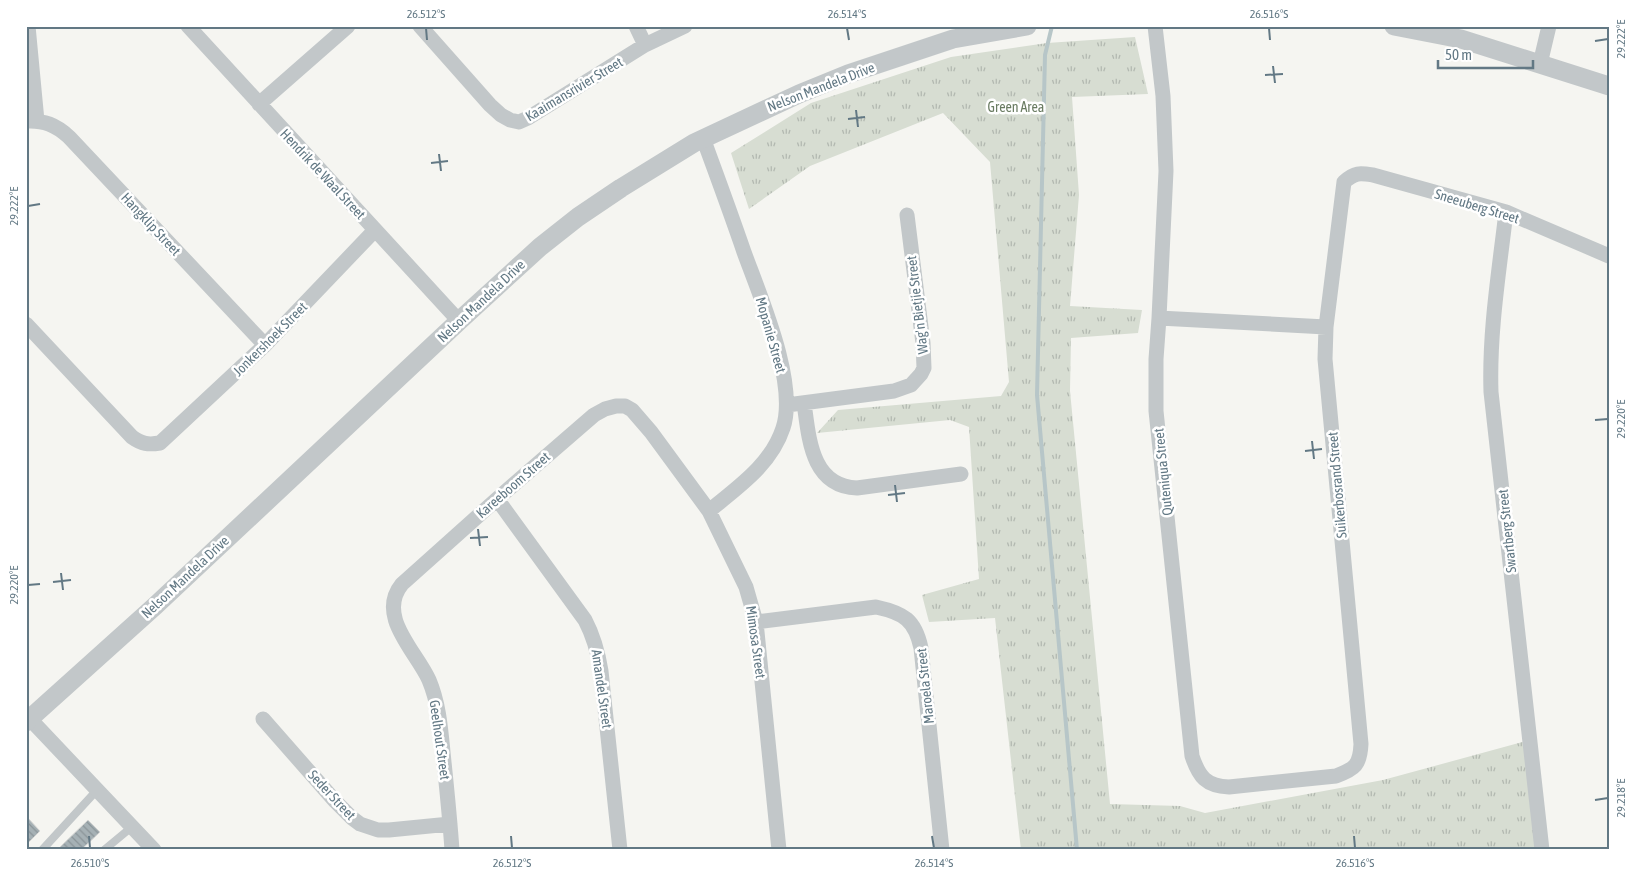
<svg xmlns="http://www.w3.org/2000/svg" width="1635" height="876" font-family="'Asap Condensed',sans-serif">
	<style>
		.park { fill: url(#park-tufts) }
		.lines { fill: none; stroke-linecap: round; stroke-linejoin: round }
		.stream { stroke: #b7c6c8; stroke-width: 4 }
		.building { fill: url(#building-back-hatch); stroke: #d6d6d4 }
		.service { stroke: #c2c7c9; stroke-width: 8 }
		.minor { stroke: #c2c7c9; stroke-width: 15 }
		.tertiary { stroke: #c2c7c9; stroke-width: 19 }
		.ticks { fill: none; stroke: #627884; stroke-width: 2 }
		.labels { text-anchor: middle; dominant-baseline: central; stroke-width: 5; stroke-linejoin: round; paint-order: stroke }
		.street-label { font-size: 14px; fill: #627884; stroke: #fff }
		.park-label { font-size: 14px; fill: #697b61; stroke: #fff }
		.neatline { fill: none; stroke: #627884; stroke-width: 2 }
		.ticks-label { font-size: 12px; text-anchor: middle; fill: #627884 }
	</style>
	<defs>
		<pattern id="park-tufts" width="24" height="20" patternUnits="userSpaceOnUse" patternTransform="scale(1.25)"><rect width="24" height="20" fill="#d7ddd2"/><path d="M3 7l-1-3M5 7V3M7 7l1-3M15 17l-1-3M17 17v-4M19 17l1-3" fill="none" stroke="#b2b8b0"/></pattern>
		<pattern id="building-back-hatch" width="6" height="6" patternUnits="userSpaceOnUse" patternTransform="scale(1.25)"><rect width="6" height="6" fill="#a6b1b5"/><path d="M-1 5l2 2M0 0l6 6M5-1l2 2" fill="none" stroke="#8b9599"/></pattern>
	</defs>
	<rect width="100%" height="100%" fill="#f5f5f1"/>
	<!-- park -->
	<path class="park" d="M 1135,37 L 1148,94 L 1072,97 L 1079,195 L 1070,306 L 1142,310 L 1138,333 L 1071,338 L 1070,391 L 1110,804 L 1180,806 L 1205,813 L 1383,780 L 1530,740 L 1542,850 L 1021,850 L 995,618 L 929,622 L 922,595 L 979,579 L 969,427 L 950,420 L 817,433 L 838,410 L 1001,396 L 1009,382 L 990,162 L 943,113 L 810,166 L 749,209 L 731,153 L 811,103 L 951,57 L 1047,43 Z"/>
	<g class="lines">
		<!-- stream -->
		<path class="stream" d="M 1052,26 L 1045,55 L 1037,395 L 1077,850"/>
	</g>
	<!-- building -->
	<path class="building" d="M 26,816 L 40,831 L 26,845 Z
		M 88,820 L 100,832 L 81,850 L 57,850 Z"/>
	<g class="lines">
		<!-- service -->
		<path class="service" d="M 42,850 L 98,789
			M 104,850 L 133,826"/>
		<!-- minor -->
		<path class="minor" d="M 28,26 L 37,121
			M 188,26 L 459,321
			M 420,26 L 490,105 L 501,115 L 510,120 L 519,122 L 528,118 L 645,45 L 685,26
			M 636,26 L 645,45
			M 1155,26 L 1163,96 L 1166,171 L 1159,318 L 1156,359 L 1156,411 L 1192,756 C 1199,777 1206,786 1229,787 L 1336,776 C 1355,769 1360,765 1361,744 L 1325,359 L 1326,327 L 1344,182 C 1355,172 1360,173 1373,175 L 1506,212 L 1609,256
			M 1540,64 L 1549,26
			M 259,104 L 348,26
			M 26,121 C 44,120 56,125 69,137 L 265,345
			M 703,138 C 717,176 731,214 744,252 C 760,296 798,383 783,428 C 771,465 738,487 709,511
			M 1506,212 C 1499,272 1489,332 1491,392 L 1542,850
			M 1159,318 L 1326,327
			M 26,324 L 132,437 C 142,444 148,445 160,443 L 265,345 L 375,230
			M 804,403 C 809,438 811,486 857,488 L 961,474
			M 787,405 L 894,391 L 911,385 L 921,374 L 924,368 L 923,343 L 907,215
			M 497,499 L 585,620 C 594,637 598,652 601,671 L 620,850
			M 756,622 L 876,607 C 904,613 915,620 921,648 L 942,850
			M 30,719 L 154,850
			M 263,719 L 335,801 L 352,818 L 360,824 L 378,830 L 389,830 L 450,824
			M 452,850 C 450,821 447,791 444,762 C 441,734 440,706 429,680 C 416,651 376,616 402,584 L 497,499 L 594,415 L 605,409 L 616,406 L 625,406 L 632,410 L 651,432 L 709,511 L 746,587 L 756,622 L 779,850"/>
		<!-- tertiary -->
		<path class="tertiary" d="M 1394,26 L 1461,39 L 1609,86
			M 26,722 L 155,606 L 459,321 L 540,247 L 578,217 L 621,188 L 694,143 L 799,94 L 848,74 L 953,39 L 1027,26"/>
	</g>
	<!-- ticks -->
	<path class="ticks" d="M 426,28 L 427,40M 847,28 L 849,40M 1269,28 L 1270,40M 1595,41 L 1608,39M 1273,66 L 1275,83M 1265,75 L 1283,74M 856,110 L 858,127M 848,119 L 865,117M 439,154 L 441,171M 431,163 L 448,161M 28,206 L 40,204M 1595,420 L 1608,419M 1312,441 L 1314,459M 1305,451 L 1322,449M 895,485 L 897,502M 888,495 L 905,493M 478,529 L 480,546M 470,538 L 488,537M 61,573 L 63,590M 53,582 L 71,580M 28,585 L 40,584M 1595,800 L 1608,798M 89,836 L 90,848M 511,836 L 512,848M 932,836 L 934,848M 1354,836 L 1355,848"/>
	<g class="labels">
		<!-- street labels -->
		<g class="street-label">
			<text transform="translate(821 87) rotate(-21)">Nelson Mandela Drive</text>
			<text transform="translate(574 89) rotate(-31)">Kaaimansrivier Street</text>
			<text transform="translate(323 174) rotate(47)">Hendrik de Waal Street</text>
			<text transform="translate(1477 206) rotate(17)">Sneeuberg Street</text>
			<text transform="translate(151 224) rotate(47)">Hangklip Street</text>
			<text transform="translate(481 301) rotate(-43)">Nelson Mandela Drive</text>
			<text transform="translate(917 305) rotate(-97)">Wag'n Bietjie Street</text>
			<text transform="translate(771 335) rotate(74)">Mopanie Street</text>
			<text transform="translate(270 339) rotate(-45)">Jonkershoek Street</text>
			<text transform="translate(1163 472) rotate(-96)">Quteniqua Street</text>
			<text transform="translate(513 485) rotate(-41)">Kareeboom Street</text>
			<text transform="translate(1337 485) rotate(-95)">Suikerbosrand Street</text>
			<text transform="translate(1507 531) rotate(-96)">Swartberg Street</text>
			<text transform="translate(185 577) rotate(-43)">Nelson Mandela Drive</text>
			<text transform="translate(756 642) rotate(82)">Mimosa Street</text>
			<text transform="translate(925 686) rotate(-96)">Maroela Street</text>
			<text transform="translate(602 689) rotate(82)">Amandel Street</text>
			<text transform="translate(440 740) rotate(82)">Geelhout Street</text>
			<text transform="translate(332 795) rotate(47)">Seder Street</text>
		</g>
		<!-- park labels -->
		<g class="park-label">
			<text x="1016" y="107">Green Area</text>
		</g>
	</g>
	<!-- border -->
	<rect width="1635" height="876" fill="none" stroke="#ffffff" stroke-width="55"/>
	<!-- scale -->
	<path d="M1438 60v8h95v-8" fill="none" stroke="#627884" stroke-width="2.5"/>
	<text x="1445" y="60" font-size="15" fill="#627884" stroke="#ffffff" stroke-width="4" paint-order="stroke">50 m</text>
	<rect x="28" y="28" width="1580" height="820" class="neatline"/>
	<g class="ticks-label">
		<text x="426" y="18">26.512°S</text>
		<text x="847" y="18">26.514°S</text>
		<text x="1269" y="18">26.516°S</text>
		<text transform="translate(1621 39) rotate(-90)" y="4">29.222°E</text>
		<text transform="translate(14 206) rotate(-90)" y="4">29.222°E</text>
		<text transform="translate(1621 419) rotate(-90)" y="4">29.220°E</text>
		<text transform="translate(14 585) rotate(-90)" y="4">29.220°E</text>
		<text transform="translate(1621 798) rotate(-90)" y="4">29.218°E</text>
		<text x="90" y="867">26.510°S</text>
		<text x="512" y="867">26.512°S</text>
		<text x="934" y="867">26.514°S</text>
		<text x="1355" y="867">26.516°S</text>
	</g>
</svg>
